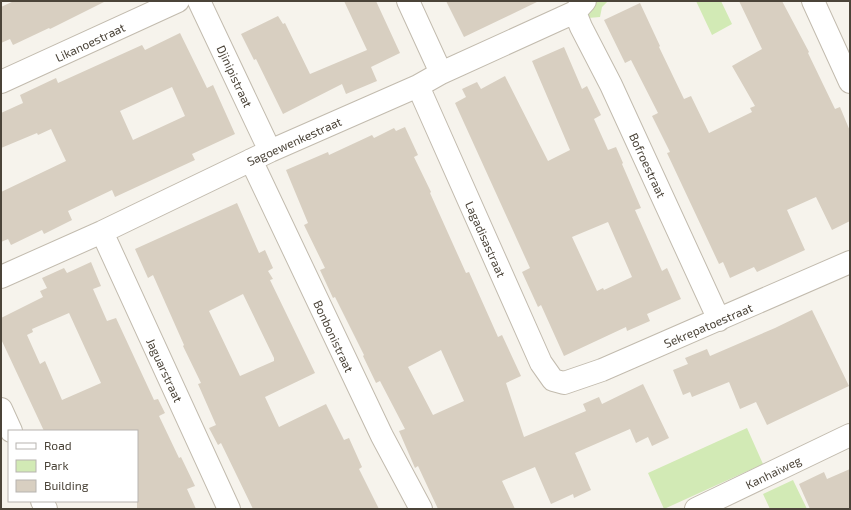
<svg xmlns="http://www.w3.org/2000/svg" width="851" height="510" font-family="'Exo 2',sans-serif">
	<style>
		.green { fill: #d2eab5 }
		.building { fill: #d8cfc1; fill-rule: evenodd }
		.lines { fill: none; stroke-linecap: round; stroke-linejoin: round }
		.minor-casing { stroke: #c2bbae; stroke-width: 24 }
		.minor { stroke: #fff; stroke-width: 22 }
		.labels { text-anchor: middle; dominant-baseline: central; stroke-width: 4; stroke-linejoin: round; paint-order: stroke }
		.street-label { font-size: 12px; fill: #4b4439; stroke: #fff }
	</style>
	<rect width="100%" height="100%" fill="#f6f3ec"/>
	<!-- green -->
	<path class="green" d="M 589,1 L 608,1 L 602,7 L 600,17 L 588,18 L 587,6 Z
		M 696,1 L 721,1 L 732,24 L 712,35 Z
		M 747,428 L 763,464 L 664,509 L 648,473 Z
		M 793,480 L 807,509 L 770,509 L 763,494 Z"/>
	<!-- building -->
	<path class="building" d="M 14,1 L 106,1 L 50,29 L 49,28 L 13,45 L 10,39 L 1,43 L 1,7 Z
		M 344,1 L 376,1 L 400,53 L 371,67 L 377,81 L 346,94 L 342,84 L 283,114 L 256,59 L 254,60 L 241,34 L 278,16 L 283,24 L 285,23 L 310,74 L 367,50 Z
		M 446,1 L 539,1 L 464,37 Z
		M 739,1 L 782,1 L 809,52 L 808,53 L 835,109 L 840,107 L 850,131 L 850,221 L 832,230 L 816,197 L 787,210 L 805,250 L 757,272 L 754,267 L 730,278 L 723,262 L 719,264 L 667,153 L 670,152 L 652,116 L 658,113 L 631,60 L 625,63 L 604,20 L 640,3 L 660,46 L 659,47 L 684,99 L 691,96 L 709,133 L 752,112 L 750,108 L 755,106 L 732,66 L 762,49 Z
		M 180,33 L 207,88 L 213,85 L 235,134 L 192,154 L 195,160 L 115,197 L 112,190 L 68,211 L 72,220 L 44,234 L 42,230 L 11,245 L 8,239 L 1,242 L 1,192 L 66,161 L 51,129 L 38,135 L 37,133 L 1,148 L 1,113 L 23,103 L 20,95 L 56,78 L 58,83 L 142,45 L 145,50 ZM 172,87 L 185,116 L 133,140 L 120,111 Z
		M 564,47 L 582,89 L 587,86 L 601,115 L 594,119 L 608,150 L 616,147 L 623,163 L 622,164 L 641,208 L 635,210 L 662,271 L 667,268 L 681,299 L 647,314 L 650,321 L 627,331 L 626,327 L 564,356 L 541,305 L 538,307 L 522,272 L 530,268 L 455,103 L 466,97 L 462,89 L 477,82 L 481,89 L 505,76 L 548,161 L 570,150 L 532,61 ZM 608,222 L 632,277 L 604,290 L 603,288 L 597,291 L 572,237 Z
		M 405,127 L 418,155 L 414,157 L 431,192 L 430,193 L 466,273 L 469,272 L 498,337 L 502,335 L 521,376 L 506,383 L 524,437 L 586,411 L 583,404 L 599,397 L 602,404 L 643,384 L 669,438 L 652,446 L 648,437 L 636,443 L 630,429 L 575,453 L 591,490 L 574,498 L 573,494 L 551,504 L 535,467 L 502,481 L 515,509 L 438,509 L 418,466 L 415,468 L 399,431 L 405,429 L 380,381 L 376,383 L 363,356 L 364,355 L 335,297 L 333,298 L 320,270 L 325,268 L 304,225 L 308,223 L 286,170 L 328,152 L 329,155 L 372,135 L 374,138 L 394,128 L 396,131 ZM 441,350 L 464,401 L 433,415 L 408,367 Z
		M 237,203 L 259,253 L 265,250 L 273,268 L 268,271 L 273,279 L 270,280 L 315,373 L 265,397 L 279,427 L 326,404 L 344,440 L 349,438 L 362,467 L 359,469 L 379,509 L 253,509 L 221,443 L 218,445 L 209,428 L 216,425 L 198,384 L 201,383 L 183,346 L 184,345 L 153,275 L 148,278 L 135,249 ZM 243,294 L 274,358 L 274,361 L 240,376 L 209,311 Z
		M 91,262 L 101,286 L 93,289 L 107,321 L 116,318 L 154,400 L 158,399 L 165,413 L 159,416 L 179,458 L 181,457 L 195,486 L 187,489 L 196,509 L 137,509 L 137,431 L 44,431 L 1,339 L 1,318 L 43,297 L 40,291 L 47,288 L 42,278 L 64,268 L 67,273 ZM 69,313 L 101,383 L 62,400 L 45,361 L 40,364 L 27,335 L 33,332 L 32,329 Z
		M 812,310 L 849,386 L 767,425 L 756,402 L 740,409 L 729,382 L 692,397 L 690,392 L 683,395 L 673,370 L 688,364 L 685,358 L 707,349 L 710,356 L 775,328 Z
		M 850,469 L 850,509 L 810,509 L 799,484 L 824,472 L 827,479 Z"/>
	<g class="lines">
		<defs>
			<path id="minor" d="M 199,1 L 270,151
				M 408,1 L 441,73
				M 813,1 L 850,82
				M 575,12 L 581,27 L 611,85 L 719,320
				M 1,82 L 178,1
				M 418,86 L 541,363 L 553,380 L 564,383 L 602,370 L 850,262
				M 251,160 L 382,436 L 421,509
				M 102,232 L 229,509
				M 1,277 L 102,232 L 270,151 L 418,86 L 441,73 L 575,12 L 585,1
				M 1,409 L 11,431
				M 42,501 L 46,509
				M 696,509 L 850,435"/>
		</defs>
		<!-- minor casing -->
		<use href="#minor" class="minor-casing"/>
		<!-- minor -->
		<use href="#minor" class="minor"/>
	</g>
	<g class="labels">
		<!-- street labels -->
		<g class="street-label">
			<text transform="translate(90 42) rotate(-25)">Likanoestraat</text>
			<text transform="translate(235 76) rotate(65)">Djinipistraat</text>
			<text transform="translate(294 141) rotate(-24)">Sagoewenkestraat</text>
			<text transform="translate(648 165) rotate(65)">Bofroestraat</text>
			<text transform="translate(486 239) rotate(66)">Lagadisastraat</text>
			<text transform="translate(708 325) rotate(-23)">Sekrepatoestraat</text>
			<text transform="translate(334 336) rotate(65)">Bonbonistraat</text>
			<text transform="translate(165 370) rotate(65)">Jaguarstraat</text>
			<text transform="translate(773 472) rotate(-26)">Kanhaiweg</text>
		</g>
	</g>
	<!-- border -->
	<rect width="851" height="510" fill="none" stroke="#4b4439" stroke-width="4"/>
	<!-- legend -->
	<rect x="8" y="430" width="130" height="72" fill="#ffffff" stroke="#b7b4b0"/>
	<rect x="16" y="443" width="20" height="6" fill="#ffffff" stroke="#b7b4b0"/>
	<text x="44" y="450" font-size="12" fill="#4b4439">Road</text>
	<rect x="16" y="460" width="20" height="12" fill="#d2eab5" stroke="#b7b4b0"/>
	<text x="44" y="470" font-size="12" fill="#4b4439">Park</text>
	<rect x="16" y="480" width="20" height="12" fill="#d8cfc1" stroke="#b7b4b0"/>
	<text x="44" y="490" font-size="12" fill="#4b4439">Building</text>
</svg>
